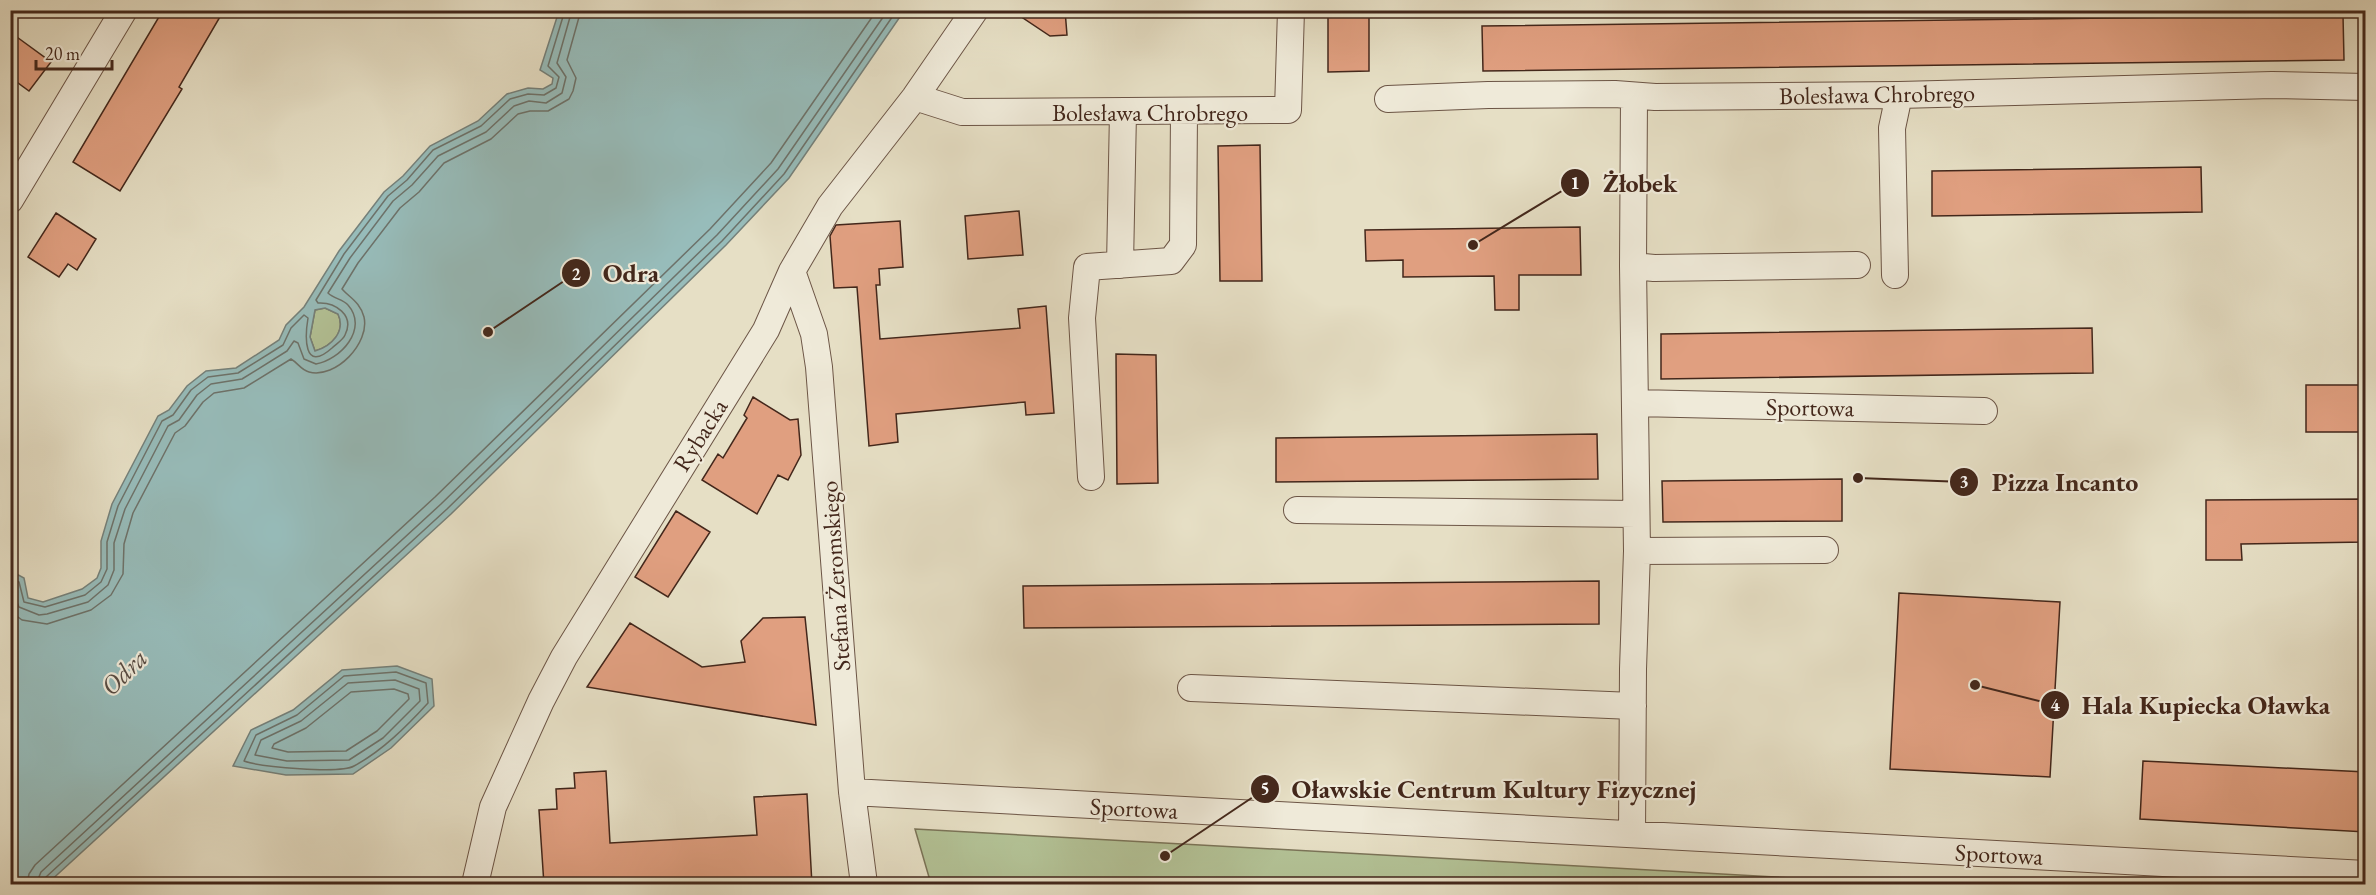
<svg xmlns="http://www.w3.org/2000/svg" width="2376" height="895" font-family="'EB Garamond',serif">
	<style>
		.green { fill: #b3c296; stroke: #7b7458; stroke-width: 1.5 }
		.water { fill: #97bcba; stroke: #75807a; stroke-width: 1.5; fill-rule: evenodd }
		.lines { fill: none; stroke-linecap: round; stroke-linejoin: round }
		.shore { stroke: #6d726a; stroke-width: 1.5 }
		.building { fill: #e09f80; stroke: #43271b; stroke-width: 1.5 }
		.minor-casing { stroke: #6c5546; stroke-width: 28 }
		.minor { stroke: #efead9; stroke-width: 26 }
		.labels { text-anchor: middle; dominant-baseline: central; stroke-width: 4.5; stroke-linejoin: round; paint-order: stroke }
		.street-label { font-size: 24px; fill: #43271b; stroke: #efead9 }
		.water-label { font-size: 26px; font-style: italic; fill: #584c43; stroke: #efead9 }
		.leader { fill: none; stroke: #43271b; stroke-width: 2 }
		.callout-dot { fill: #43271b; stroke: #efead9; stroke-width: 2 }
		.mark-label { font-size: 18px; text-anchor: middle; font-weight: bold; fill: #fff }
		.callout-label { font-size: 26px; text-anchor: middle; font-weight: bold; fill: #43271b; stroke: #efead9; stroke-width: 4.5; stroke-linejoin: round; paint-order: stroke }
	</style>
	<rect width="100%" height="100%" fill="#e6dfc5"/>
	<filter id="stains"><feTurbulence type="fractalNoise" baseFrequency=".00333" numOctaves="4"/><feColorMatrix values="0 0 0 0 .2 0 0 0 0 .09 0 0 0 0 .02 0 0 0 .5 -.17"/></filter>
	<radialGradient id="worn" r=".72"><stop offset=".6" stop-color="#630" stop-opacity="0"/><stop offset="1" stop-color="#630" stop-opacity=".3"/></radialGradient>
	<!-- green -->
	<path class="green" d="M 325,308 L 338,314 C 346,332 332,346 315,351 L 310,337 L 315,310 Z
		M 915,829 L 1900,884 L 1910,884 L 931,884 Z"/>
	<!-- water -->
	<path class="water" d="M 559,11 L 904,11 L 789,178 L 726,245 L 451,514 L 47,884 L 11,884 L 11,571 L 24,578 L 28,598 L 43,602 L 82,589 L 97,578 L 101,568 L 101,541 L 112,504 L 158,416 L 169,410 L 187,386 L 206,371 L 236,368 L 279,340 L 286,325 L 304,307 L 339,251 L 384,192 L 403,176 L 430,146 L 478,121 L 507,94 L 528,88 L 543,89 L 552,84 L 553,78 L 540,70 ZM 325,308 L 338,314 C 346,331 332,346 315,351 L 310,337 L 315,310 Z
		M 397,666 L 432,679 L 434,706 L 391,748 L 353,774 L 286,775 L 233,766 L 251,730 L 293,710 L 342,670 Z"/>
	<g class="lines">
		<!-- shore -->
		<path class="shore" d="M 10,578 L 19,582 L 24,602 L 45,607 L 85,595 L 101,582 L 107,569 L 107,542 L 118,506 L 162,421 L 173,415 L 191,390 L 208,377 L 238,373 L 283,345 L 291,328 L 304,315 L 308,318 C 305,336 303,374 332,348 C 336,344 343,340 345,335 C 355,315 335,302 318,303 L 316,300 L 344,254 L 388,196 L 407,180 L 433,150 L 481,126 L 510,99 L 528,94 L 544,95 L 556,88 L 559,77 L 548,66 L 565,10
			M 10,586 L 19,607 L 39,615 L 47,614 L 88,602 L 108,585 L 114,570 L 114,543 L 125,509 L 168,426 L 179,420 L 197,395 L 211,384 L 242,379 L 287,351 L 294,341 L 298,343 L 304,359 L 316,364 C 340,360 369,329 348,305 C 343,299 334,299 328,293 L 350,258 L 393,201 L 412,185 L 438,156 L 486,132 L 514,106 L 529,101 L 546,103 L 562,93 L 566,77 L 557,63 L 572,10
			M 10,611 L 22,620 L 47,624 L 91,610 L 111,595 L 123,574 L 124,544 L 133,513 L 175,433 L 185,426 L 203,402 L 214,393 L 244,388 L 291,359 C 298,363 301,370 309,372 C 336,379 370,343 364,317 C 360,302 350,298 342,289 L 358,263 L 400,208 L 419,192 L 444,163 L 491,139 L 518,114 L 530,111 L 548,111 L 569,99 L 573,91 L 576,78 L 567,60 L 581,10
			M 396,672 L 426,683 L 428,703 C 406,727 382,751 354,766 C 340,774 260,767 244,761 L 256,735 L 297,715 L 344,676 Z
			M 395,680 L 419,689 L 420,701 L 383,738 L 349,760 L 287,761 L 255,755 L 261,740 L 301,721 L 348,683 Z
			M 394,689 L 408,694 L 409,699 L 377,731 L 346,751 L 288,752 L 272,748 L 274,744 L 306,728 L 351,692 Z
			M 27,884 L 29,874 L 35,865 L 435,497 L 710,229 L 771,163 L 877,10
			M 36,884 L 41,872 L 441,504 L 717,235 L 778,169 L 888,10
			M 44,884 L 46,877 L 447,509 L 722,241 L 784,174 L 897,10"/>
	</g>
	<!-- building -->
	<path class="building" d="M 163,10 L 224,10 L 179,87 L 182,89 L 120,191 L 73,162 Z
		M 1011,10 L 1065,10 L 1067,35 L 1050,36 Z
		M 1328,10 L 1369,10 L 1369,71 L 1328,72 Z
		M 2343,15 L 2344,60 L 1483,71 L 1482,26 Z
		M 10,32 L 51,62 L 29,91 L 10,77 Z
		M 1260,145 L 1262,281 L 1220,281 L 1218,146 Z
		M 2201,167 L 2202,212 L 1932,216 L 1932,171 Z
		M 1019,211 L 1023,255 L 968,259 L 965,216 Z
		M 56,213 L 96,239 L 77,270 L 68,264 L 59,277 L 28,257 Z
		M 900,221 L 903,267 L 879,269 L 880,285 L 876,285 L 880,339 L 1020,328 L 1018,309 L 1046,306 L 1054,413 L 1026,415 L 1025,402 L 896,414 L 898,442 L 869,446 L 857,287 L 834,288 L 830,236 L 836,225 Z
		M 1580,227 L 1581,275 L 1519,275 L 1519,310 L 1495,310 L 1494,276 L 1403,277 L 1403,260 L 1366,261 L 1365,230 Z
		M 2092,328 L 2093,373 L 1661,379 L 1661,334 Z
		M 1116,354 L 1156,355 L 1158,483 L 1117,484 Z
		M 2306,385 L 2366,385 L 2366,432 L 2306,432 Z
		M 753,397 L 790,420 L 798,419 L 801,455 L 788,480 L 778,475 L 757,514 L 702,480 L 718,454 L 723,458 L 747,418 L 744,415 Z
		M 1597,434 L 1598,479 L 1276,482 L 1276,438 Z
		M 1842,479 L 1842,521 L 1663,522 L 1662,481 Z
		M 2366,499 L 2366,542 L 2241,544 L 2242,560 L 2206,560 L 2206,500 Z
		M 676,511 L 710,532 L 668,597 L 635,577 Z
		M 1599,581 L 1599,624 L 1024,628 L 1023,586 Z
		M 1899,593 L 2060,602 L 2050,777 L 1890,769 Z
		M 805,617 L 816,725 L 587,687 L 630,623 L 702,667 L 745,662 L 741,641 L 763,618 Z
		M 2143,761 L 2366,772 L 2366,832 L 2140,819 Z
		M 606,771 L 610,843 L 757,835 L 754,797 L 807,794 L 812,885 L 544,885 L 539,810 L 557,809 L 556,789 L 575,788 L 574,773 Z"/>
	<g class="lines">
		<defs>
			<path id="minor" d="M 915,97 L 962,112 L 1288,110 L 1291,10
				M 1388,99 L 1488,95 L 1615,94 L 1655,97 L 1899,95 L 2272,85 L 2366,87
				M 10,200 L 124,10
				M 1120,265 L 1123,112
				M 1633,266 L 1654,268 L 1857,265
				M 792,271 L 814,334 L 819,367 L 852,792 L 864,884
				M 1895,275 L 1892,128 L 1899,95
				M 1636,403 L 1984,411
				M 1091,477 L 1082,318 L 1087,267 L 1171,261 L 1183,245 L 1184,112
				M 1297,510 L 1636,514
				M 1637,551 L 1825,550
				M 1191,688 L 1633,706
				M 852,792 L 2366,874
				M 1632,834 L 1633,669 L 1637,551 L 1633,266 L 1634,97
				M 475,884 L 493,807 L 541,701 L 564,657 L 766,330 L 792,271 L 830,206 L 915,97 L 975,10"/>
		</defs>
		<!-- minor casing -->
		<use href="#minor" class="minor-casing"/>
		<!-- minor -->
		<use href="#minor" class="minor"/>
	</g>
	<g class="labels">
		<!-- street labels -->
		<g class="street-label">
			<text transform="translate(1877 94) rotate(-1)">Bolesława Chrobrego</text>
			<text x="1150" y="112">Bolesława Chrobrego</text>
			<text transform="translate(1810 407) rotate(1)">Sportowa</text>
			<text transform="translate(700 435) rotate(-58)">Rybacka</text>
			<text transform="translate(835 576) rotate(-94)">Stefana Żeromskiego</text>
			<text transform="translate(1134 808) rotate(3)">Sportowa</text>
			<text transform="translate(1999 854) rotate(3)">Sportowa</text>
		</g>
		<!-- water labels -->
		<g class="water-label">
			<text transform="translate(124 672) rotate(-45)">Odra</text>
		</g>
	</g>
	<!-- callouts -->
	<path class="leader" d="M1473 245L1575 183M488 332L576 273M1858 478L1964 482M1975 685L2055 705M1165 856L1265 789"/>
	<g class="callout-dot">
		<circle cx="1473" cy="245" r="6"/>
		<circle cx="488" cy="332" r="6"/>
		<circle cx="1858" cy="478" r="6"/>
		<circle cx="1975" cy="685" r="6"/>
		<circle cx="1165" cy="856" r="6"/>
		<circle cx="1575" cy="183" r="15"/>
		<circle cx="576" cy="273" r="15"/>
		<circle cx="1964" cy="482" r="15"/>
		<circle cx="2055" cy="705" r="15"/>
		<circle cx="1265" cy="789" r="15"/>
	</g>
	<g class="mark-label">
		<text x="1575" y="189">1</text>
		<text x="576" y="280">2</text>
		<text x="1964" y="488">3</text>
		<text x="2055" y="711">4</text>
		<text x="1265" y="795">5</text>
	</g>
	<g class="callout-label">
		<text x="1640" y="192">Żłobek</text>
		<text x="631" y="282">Odra</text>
		<text x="2065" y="491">Pizza Incanto</text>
		<text x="2206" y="714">Hala Kupiecka Oławka</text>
		<text x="1494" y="798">Oławskie Centrum Kultury Fizycznej</text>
	</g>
	<!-- margin -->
	<rect width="2376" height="895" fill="none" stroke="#e6dfc5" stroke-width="36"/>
	<rect x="12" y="12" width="2352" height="871" fill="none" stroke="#43271b" stroke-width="3"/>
	<rect x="18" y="18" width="2340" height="859" fill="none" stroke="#43271b" stroke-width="1.5"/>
	<!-- scale -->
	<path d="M36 60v9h76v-9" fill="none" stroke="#43271b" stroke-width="3"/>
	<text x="45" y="60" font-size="18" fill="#43271b" stroke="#efead9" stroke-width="4.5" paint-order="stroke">20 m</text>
	<rect width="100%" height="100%" filter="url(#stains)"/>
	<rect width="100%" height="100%" fill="url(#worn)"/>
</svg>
